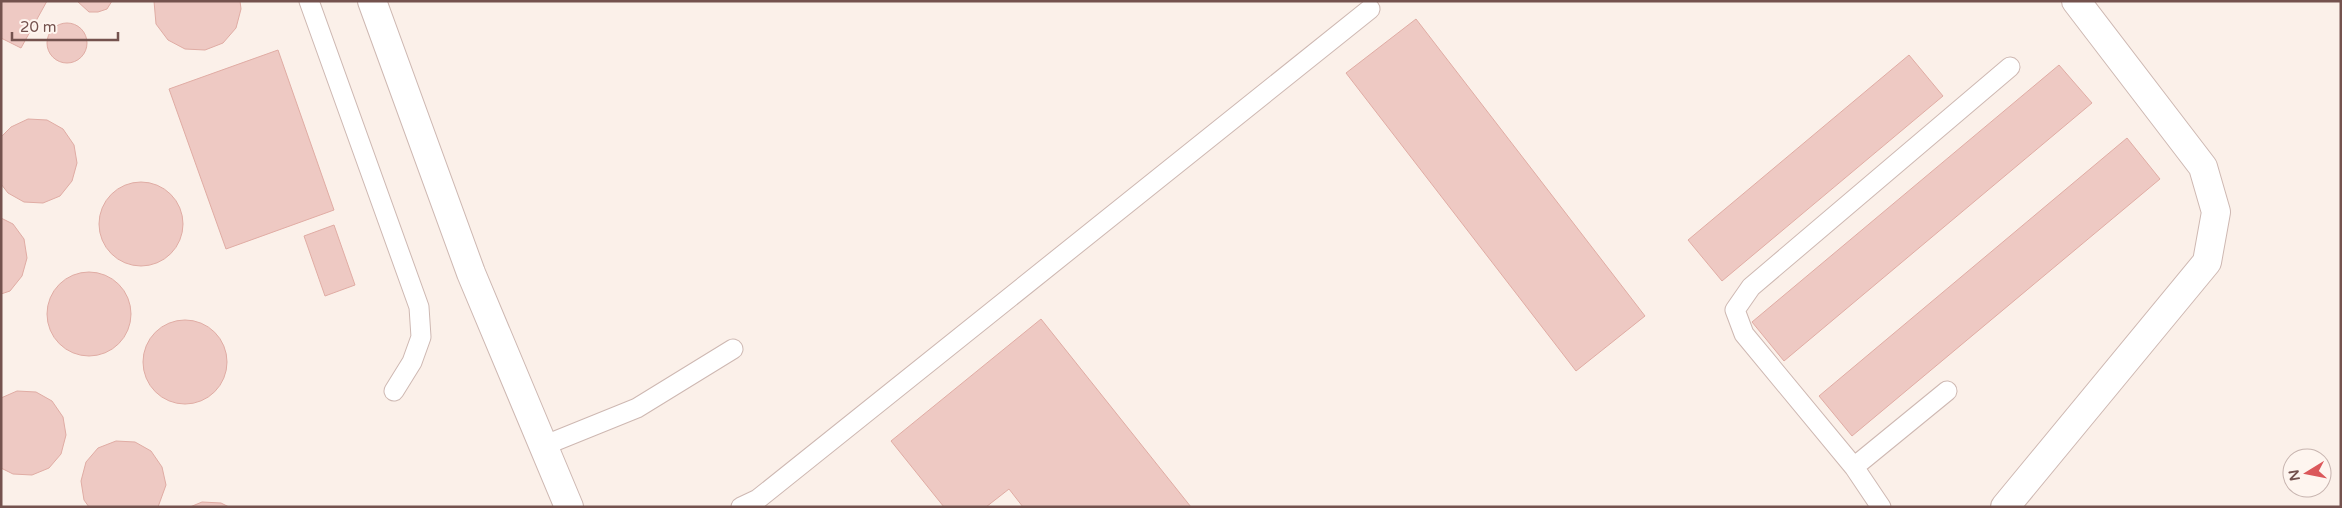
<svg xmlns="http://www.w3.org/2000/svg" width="2342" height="508" font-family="'Varela Round',sans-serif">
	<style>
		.building { fill: #eec9c3; stroke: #e0aca4 }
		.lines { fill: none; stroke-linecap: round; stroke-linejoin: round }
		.lane-casing { stroke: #ceb8b2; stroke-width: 21 }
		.street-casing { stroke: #ceb8b2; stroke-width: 30 }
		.lane { stroke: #fff; stroke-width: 19 }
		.street { stroke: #fff; stroke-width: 28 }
	</style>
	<rect width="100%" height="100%" fill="#fbf0e9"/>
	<!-- building -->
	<path class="building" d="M 1,1 L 47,1 L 21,48 L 1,38 Z
		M 77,1 L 112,1 L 107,9 L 98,12 L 89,12 Z
		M 154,1 L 240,1 L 241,9 L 236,28 L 223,43 L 205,50 L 185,49 L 168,40 L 156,24 Z
		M 1416,19 L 1645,316 L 1576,371 L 1346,73 Z
		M47 43a20 20 0 1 1 40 0a20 20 0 1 1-40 0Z
		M 278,50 L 334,210 L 226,249 L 169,89 Z
		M 1909,55 L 1943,96 L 1722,281 L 1688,240 Z
		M 2059,65 L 2092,103 L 1784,361 L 1752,322 Z
		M 28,119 L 47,120 L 63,129 L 74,145 L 77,163 L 72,181 L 60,196 L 43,203 L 24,202 L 8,193 L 1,184 L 1,137 L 11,127 Z
		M 2127,138 L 2160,179 L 1852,436 L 1819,396 Z
		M99 224a42 42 0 1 1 84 0a42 42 0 1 1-84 0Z
		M 1,218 L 13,224 L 24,239 L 27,258 L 22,276 L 10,291 L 1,294 Z
		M 334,225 L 355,285 L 325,296 L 304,236 Z
		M47 314a42 42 0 1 1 84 0a42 42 0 1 1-84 0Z
		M 1041,319 L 1191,507 L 1023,507 L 1009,489 L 986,507 L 944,507 L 891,441 Z
		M143 362a42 42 0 1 1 84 0a42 42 0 1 1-84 0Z
		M 17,391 L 36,392 L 52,401 L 63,417 L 66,435 L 61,454 L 49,468 L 32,475 L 13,474 L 1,468 L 1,398 Z
		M 116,441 L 135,442 L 151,451 L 162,467 L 166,485 L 158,507 L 89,507 L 84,500 L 81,481 L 86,462 L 98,448 Z
		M 202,502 L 221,503 L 229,507 L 190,507 Z"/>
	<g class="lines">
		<defs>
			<path id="lane" d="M 309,1 L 419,307 L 421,337 L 412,362 L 394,391
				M 543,446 L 637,408 L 733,349
				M 1854,467 L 1947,391
				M 741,507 L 758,499 L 1370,9
				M 1881,507 L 1854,467 L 1744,334 L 1735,310 L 1751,287 L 2010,67"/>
			<path id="street" d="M 372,1 L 471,273 L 569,507
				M 2005,507 L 2207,262 L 2216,212 L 2203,167 L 2076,1"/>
		</defs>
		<!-- lane casing -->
		<use href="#lane" class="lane-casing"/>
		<!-- street casing -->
		<use href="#street" class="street-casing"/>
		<!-- lane -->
		<use href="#lane" class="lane"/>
		<!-- street -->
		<use href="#street" class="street"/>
	</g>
	<!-- border -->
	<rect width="2342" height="508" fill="none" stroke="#74524e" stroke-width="5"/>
	<!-- north arrow -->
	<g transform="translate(2307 473) rotate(260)"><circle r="24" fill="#fef5ef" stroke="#c7b4af"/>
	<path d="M0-4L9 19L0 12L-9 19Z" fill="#db585b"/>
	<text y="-8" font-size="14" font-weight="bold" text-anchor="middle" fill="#74524e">N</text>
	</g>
	<!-- scale -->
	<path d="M12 32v8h106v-8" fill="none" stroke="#74524e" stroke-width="2.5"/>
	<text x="20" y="32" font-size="15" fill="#74524e" stroke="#fef5ef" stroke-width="4" paint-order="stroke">20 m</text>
</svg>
